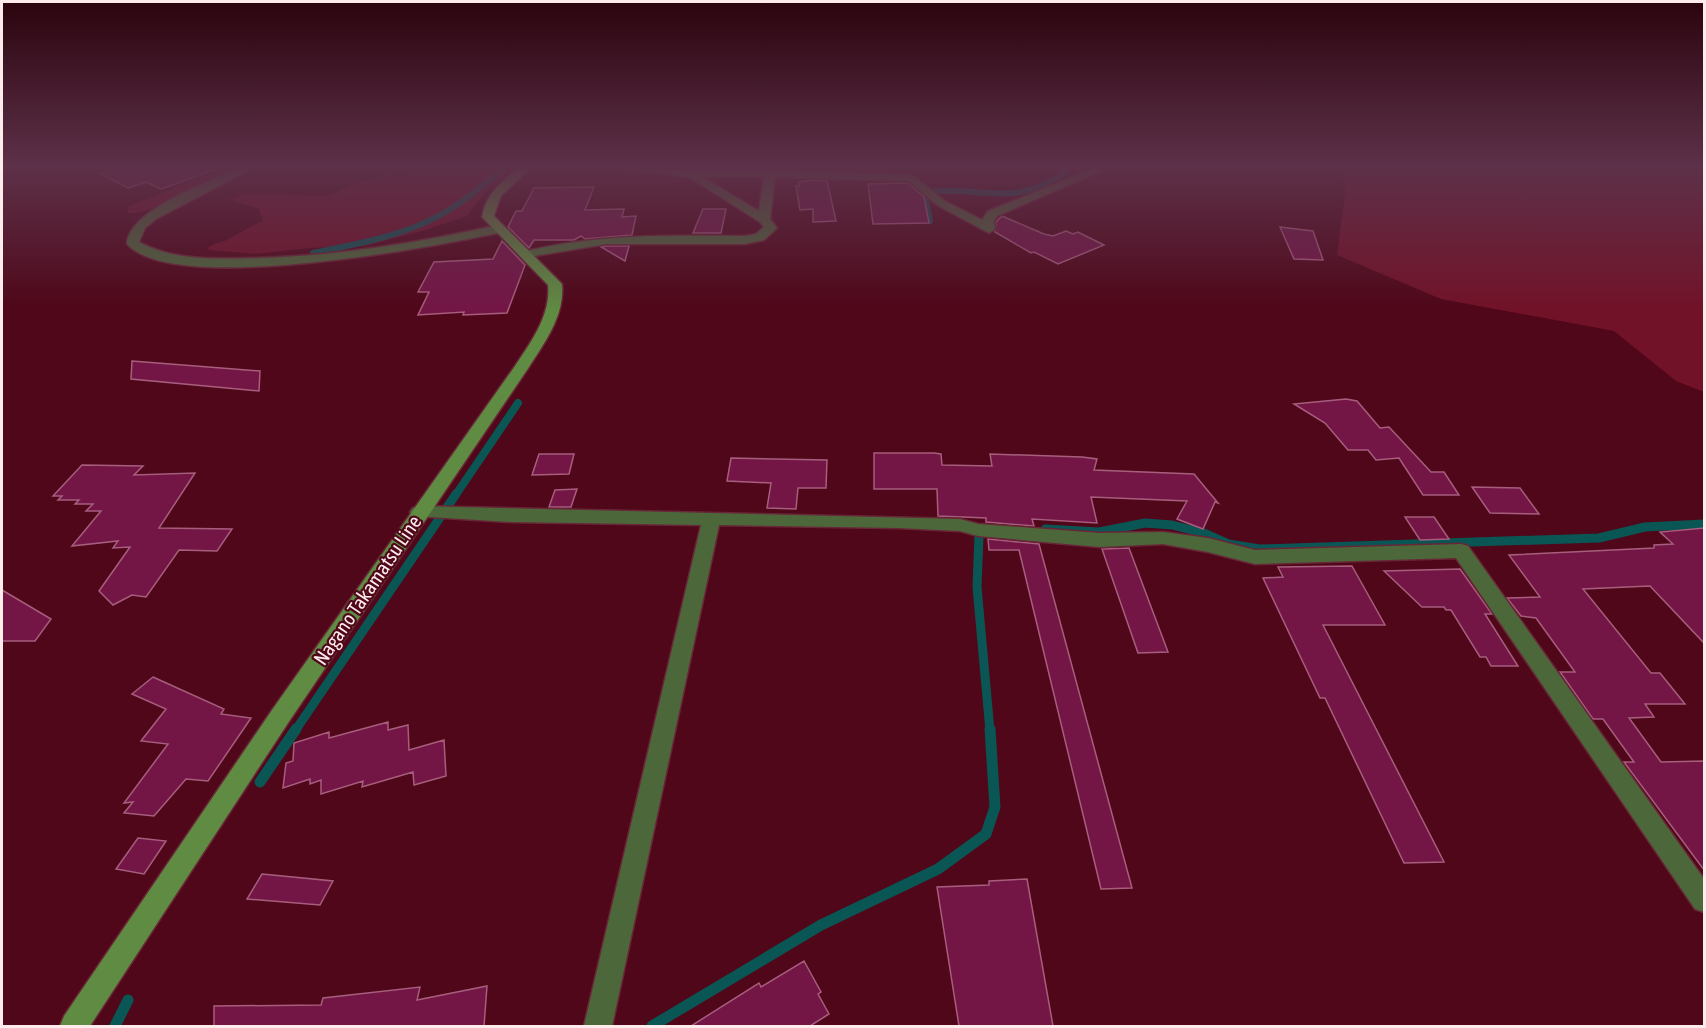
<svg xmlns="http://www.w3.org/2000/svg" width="1706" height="1028" font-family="'Asap Condensed',sans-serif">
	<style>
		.green { fill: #711228 }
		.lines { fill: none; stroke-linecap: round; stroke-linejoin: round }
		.stream-far3 { stroke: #0a5655; stroke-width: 6 }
		.stream-far2 { stroke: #0a5655; stroke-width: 8 }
		.stream-far1 { stroke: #0a5655; stroke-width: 9 }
		.stream { stroke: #0a5655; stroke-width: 11 }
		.building { fill: #731646; stroke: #a75e7d; stroke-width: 1.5 }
		.street-casing { stroke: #682737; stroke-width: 3 }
		.secondary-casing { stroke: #682737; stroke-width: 3 }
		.street { fill: #4c683b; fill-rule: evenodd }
		.secondary { fill: #5f8b42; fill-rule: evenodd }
		.labels { text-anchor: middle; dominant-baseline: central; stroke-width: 4.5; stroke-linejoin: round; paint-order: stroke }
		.street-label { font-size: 20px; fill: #feebec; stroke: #4f0719 }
	</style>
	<rect width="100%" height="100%" fill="#4f0719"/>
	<!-- green -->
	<path class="green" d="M 232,166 L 240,166 C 215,178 153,216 127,213 L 129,206 Z
		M 420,166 L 516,166 L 488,189 L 467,216 L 422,231 L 365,246 L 309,248 L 256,254 L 209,250 L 208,248 C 214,243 220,243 227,240 C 239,234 250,226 263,221 L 259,209 L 230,200 L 243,194 L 330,196 L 358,182 L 374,181 L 383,174 L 405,176 Z
		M 1338,166 L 1704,166 L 1704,392 L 1676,381 L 1614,331 L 1441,299 L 1337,255 L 1346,186 Z"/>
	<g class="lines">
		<!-- stream-far3 -->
		<path class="stream-far3" d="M 930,221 L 924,192 C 982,185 1015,210 1067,171 L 1057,166
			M 313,253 C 358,244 404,236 444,213 C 467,200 486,182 507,166"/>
		<!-- stream-far2 -->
		<path class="stream-far2" d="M 455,496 L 518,403"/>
		<!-- stream-far1 -->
		<path class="stream-far1" d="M 1045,529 L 1099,532 L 1145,523 L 1172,525 L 1204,533 L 1229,544 L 1259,549 L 1599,538 L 1645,527 L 1704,524
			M 979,536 L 977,587 L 990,731
			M 295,731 L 456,494"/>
		<!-- stream -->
		<path class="stream" d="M 260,782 L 296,729
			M 115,1026 L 128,1000
			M 652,1026 L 821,925 L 938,869 L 986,834 L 995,807 L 990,729"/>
	</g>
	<!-- building -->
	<path class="building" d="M 109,166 L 217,166 L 218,169 L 161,189 L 146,182 L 128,188 L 99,173 L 116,169 Z
		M 812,180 L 827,181 L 836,221 L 813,222 L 813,209 L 800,210 L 796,186 L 799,186 L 799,182 Z
		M 908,183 L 924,197 L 929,223 L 873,224 L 868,184 Z
		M 594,187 L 585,210 L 624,209 L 622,217 L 636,216 L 632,235 L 585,239 L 581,236 L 574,240 L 534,240 L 529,248 L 508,227 L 516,211 L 522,211 L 534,188 Z
		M 703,209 L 726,209 L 721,233 L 693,233 Z
		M 1002,216 L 1044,234 L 1053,236 L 1066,231 L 1073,234 L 1078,232 L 1104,245 L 1058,264 L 1034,252 L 1031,253 L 995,232 L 996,222 Z
		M 1280,227 L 1313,231 L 1323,260 L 1294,259 Z
		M 502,241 L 525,265 L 507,313 L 463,315 L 464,312 L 418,315 L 429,292 L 418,292 L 434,262 L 493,259 Z
		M 629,246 L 625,261 L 601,247 L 607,246 Z
		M 132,361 L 260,371 L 259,391 L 131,379 Z
		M 1346,399 L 1357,401 L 1380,428 L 1389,427 L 1431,472 L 1444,472 L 1459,495 L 1423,495 L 1399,458 L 1376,460 L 1368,450 L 1348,450 L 1325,423 L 1294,404 Z
		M 874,453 L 934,453 L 941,454 L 942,465 L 992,466 L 990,454 L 1082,457 L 1097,459 L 1094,470 L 1194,474 L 1218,503 L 1215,502 L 1203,529 L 1177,519 L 1187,501 L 1091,497 L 1097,523 L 1032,519 L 1034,526 L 986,522 L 986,518 L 938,516 L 937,489 L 874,489 Z
		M 539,454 L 574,454 L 569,474 L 532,475 Z
		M 731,458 L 827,460 L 826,488 L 798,488 L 796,509 L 767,508 L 771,483 L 727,481 Z
		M 82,465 L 143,466 L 134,475 L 195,473 L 159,528 L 232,529 L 217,551 L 179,550 L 146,597 L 132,595 L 113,605 L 99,591 L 130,547 L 113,548 L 118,541 L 72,546 L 101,511 L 86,511 L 93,504 L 75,504 L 79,500 L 58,500 L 62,496 L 53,496 Z
		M 1472,487 L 1520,488 L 1539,514 L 1490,513 Z
		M 577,489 L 571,507 L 549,507 L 555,490 Z
		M 1405,517 L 1434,517 L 1449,539 L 1420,540 Z
		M 1704,528 L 1704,643 L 1650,586 L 1583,589 L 1651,673 L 1660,673 L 1685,704 L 1645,704 L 1654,717 L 1629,718 L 1661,762 L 1704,761 L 1704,870 L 1624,762 L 1634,762 L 1603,719 L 1593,719 L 1560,672 L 1575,672 L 1536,618 L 1521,616 L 1507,598 L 1540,597 L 1509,555 L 1654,548 L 1654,545 L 1673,544 L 1660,532 Z
		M 988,539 L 1039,544 L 1132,888 L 1101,889 L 1019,550 L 989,550 Z
		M 1129,548 L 1168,652 L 1138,653 L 1102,549 Z
		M 1352,566 L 1385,625 L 1323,625 L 1444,862 L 1404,863 L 1325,698 L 1320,698 L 1263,578 L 1283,577 L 1278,567 Z
		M 1460,569 L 1492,614 L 1485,614 L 1518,666 L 1491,666 L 1486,657 L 1480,657 L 1451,610 L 1446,610 L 1444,607 L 1422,607 L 1384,571 Z
		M 2,590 L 51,619 L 35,641 L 2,641 Z
		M 153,677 L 224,709 L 221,714 L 251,718 L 208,781 L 186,779 L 154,816 L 124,813 L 133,802 L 124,803 L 168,744 L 141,741 L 166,709 L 132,694 Z
		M 388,722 L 388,730 L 408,725 L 409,750 L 444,740 L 446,776 L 414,785 L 413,772 L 362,787 L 363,781 L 321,794 L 321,780 L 310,784 L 310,779 L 283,788 L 286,763 L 293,761 L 294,743 L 329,732 L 329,738 Z
		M 138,838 L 166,841 L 144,874 L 116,869 Z
		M 262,874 L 333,881 L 320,905 L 247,899 Z
		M 1027,879 L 1053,1026 L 959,1026 L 937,887 L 989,885 L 989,881 Z
		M 804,961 L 821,992 L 818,994 L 829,1014 L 810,1026 L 691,1026 L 759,983 L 761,987 Z
		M 487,986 L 484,1026 L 214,1026 L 214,1006 L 321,1005 L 323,998 L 420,987 L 417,1000 Z"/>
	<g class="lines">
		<defs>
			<path id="street" d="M 244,166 L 257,166 L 156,219 L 145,228 L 139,242 C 174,261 218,259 256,258 C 338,256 418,243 498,225 L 504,229 L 498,233 C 431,247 174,296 127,244 C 128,209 216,179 244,166 Z
				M 619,166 L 645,166 L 684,171 L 796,171 L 912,175 L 945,201 L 982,220 L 988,211 L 1100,166 L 1113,166 L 997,216 L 994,221 L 995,229 L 989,233 L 937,205 L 909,181 L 775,177 L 770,219 L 777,228 L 764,240 L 745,244 L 607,244 L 522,258 L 520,255 L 522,252 C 596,234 669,235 745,236 L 756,234 L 764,227 L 760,222 L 689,177 L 624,169 ZM 702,177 L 764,177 L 759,211 Z
				M 419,506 L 960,519 L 978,524 L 1100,533 L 1163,532 L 1208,538 L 1255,550 L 1461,544 L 1468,546 L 1704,879 L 1704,912 L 1695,909 L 1456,558 L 1255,564 L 1208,552 L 1163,544 L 1100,547 L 978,536 L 960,531 L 899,528 L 719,525 L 612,1026 L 584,1026 L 701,525 L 511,522 L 413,516 L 410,512 L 413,508 Z"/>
			<path id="secondary" d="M 522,166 L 533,166 L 501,196 L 494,216 L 562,284 C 565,315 545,342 529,367 L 288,723 L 90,1026 L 60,1026 L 64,1016 L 272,710 L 515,366 C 531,342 551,315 548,285 L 482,217 C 485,194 504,179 522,166 Z"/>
		</defs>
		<!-- street casing -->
		<use href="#street" class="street-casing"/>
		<!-- secondary casing -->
		<use href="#secondary" class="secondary-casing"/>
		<!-- street -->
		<use href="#street" class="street"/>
		<!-- secondary -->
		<use href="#secondary" class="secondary"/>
	</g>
	<!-- sky -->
	<linearGradient id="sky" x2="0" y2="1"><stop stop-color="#2b040e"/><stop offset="0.54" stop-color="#5d3149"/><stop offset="1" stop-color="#5d3149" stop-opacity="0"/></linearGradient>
	<rect width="1706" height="309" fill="url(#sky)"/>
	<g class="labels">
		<!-- street labels -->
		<g class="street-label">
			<text transform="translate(367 590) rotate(-56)">Nagano Takamatsu Line</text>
		</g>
	</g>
	<!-- border -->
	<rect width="1706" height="1028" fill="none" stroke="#feebec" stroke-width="6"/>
</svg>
